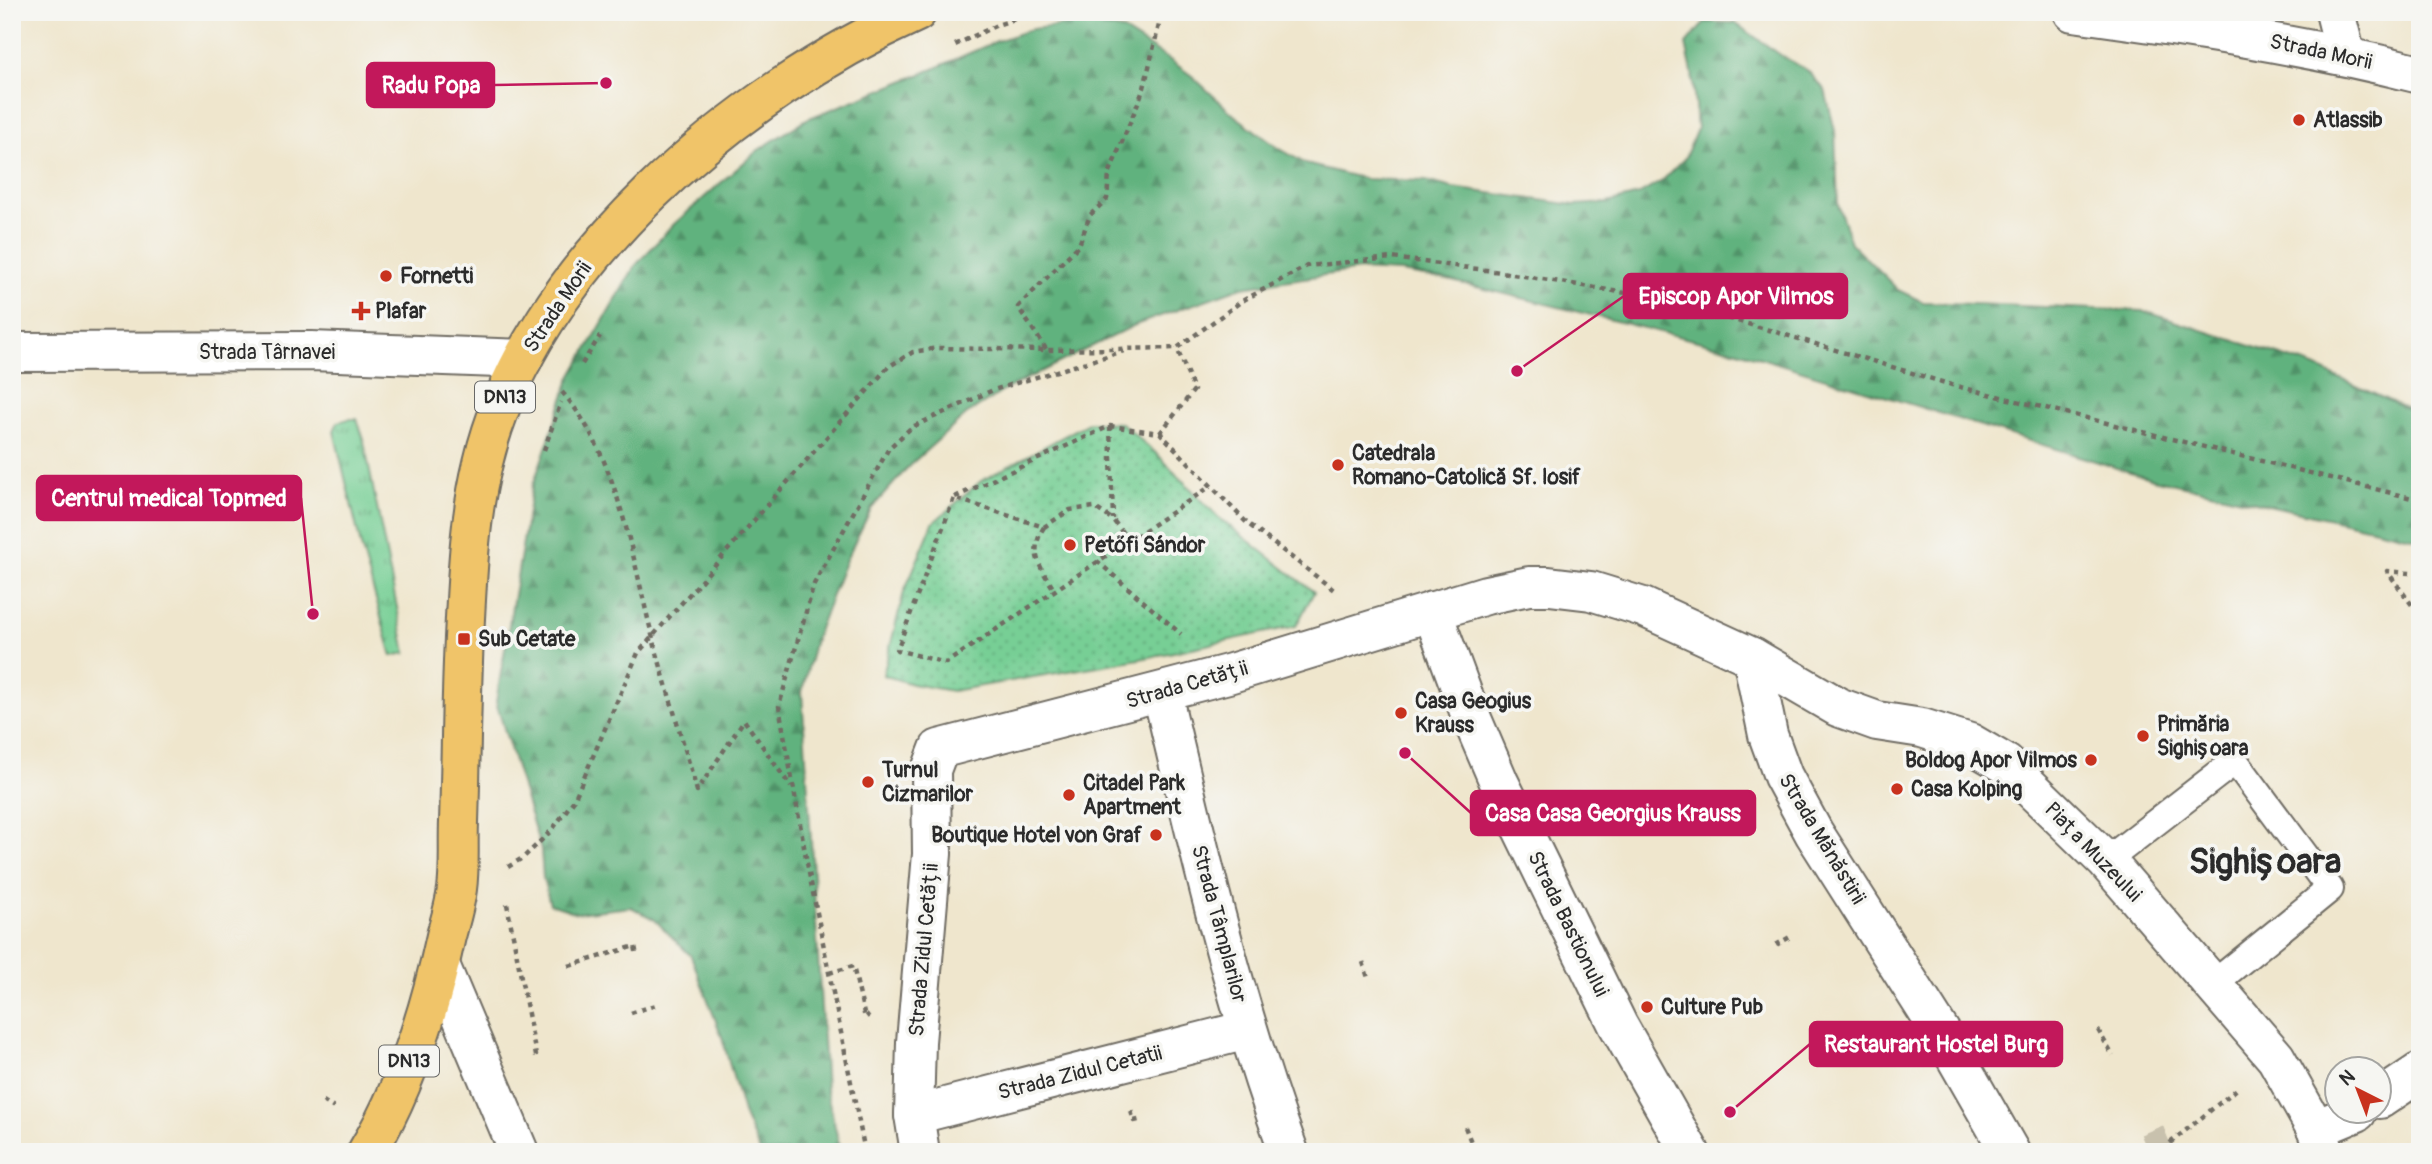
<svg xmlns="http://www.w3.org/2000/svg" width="2432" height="1164" font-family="Pangolin,sans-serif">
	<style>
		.grass { fill: url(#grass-tufts); stroke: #517d60; stroke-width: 2 }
		.forest { fill: url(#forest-firs); stroke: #466e54; stroke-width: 2 }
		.park { fill: url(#park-dots); stroke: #517d60; stroke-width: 2 }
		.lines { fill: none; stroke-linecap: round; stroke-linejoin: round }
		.pedestrian-tunnel { stroke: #c8c1ad; stroke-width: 38; stroke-dasharray: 38 19; stroke-linecap: butt }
		.service-casing { stroke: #706c64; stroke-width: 30 }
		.pedestrian-casing { stroke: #706c64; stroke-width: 42 }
		.minor-casing { stroke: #706c64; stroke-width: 42 }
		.tertiary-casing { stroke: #706c64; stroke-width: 42 }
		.trunk-casing { stroke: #706c64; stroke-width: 42 }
		.path { stroke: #706c64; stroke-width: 4.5; stroke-dasharray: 5 5; stroke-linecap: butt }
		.service { stroke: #fff; stroke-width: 26 }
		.pedestrian { stroke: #fff; stroke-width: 38 }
		.minor { stroke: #fff; stroke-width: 38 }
		.tertiary { stroke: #fff; stroke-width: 38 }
		.trunk { stroke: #f0c469; stroke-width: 38 }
		.poi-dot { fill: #c8321e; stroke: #f6f6f2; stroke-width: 2.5 }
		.labels { text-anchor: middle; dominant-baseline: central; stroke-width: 7; stroke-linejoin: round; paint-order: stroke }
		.shield { fill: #f6f6f2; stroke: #686867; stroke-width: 2 }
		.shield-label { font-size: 19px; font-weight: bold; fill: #2b2b2b }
		.street-label { font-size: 21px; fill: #2b2b2b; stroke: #f6f6f2 }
		.poi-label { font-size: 21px; font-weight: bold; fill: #2b2b2b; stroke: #f6f6f2; text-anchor: start }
		.town-label { font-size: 35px; font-weight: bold; fill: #2b2b2b; stroke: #f6f6f2 }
		.leader { fill: none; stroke: #c2185b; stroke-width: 2.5 }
		.callout-dot { fill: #c2185b; stroke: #f6f6f2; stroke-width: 2.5 }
		.callout { fill: #c2185b; stroke: #c2185b; stroke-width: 2.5 }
		.callout-label { font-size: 23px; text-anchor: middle; font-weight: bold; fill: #fff }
	</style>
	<defs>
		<pattern id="grass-tufts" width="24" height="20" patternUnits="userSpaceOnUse" patternTransform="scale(1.75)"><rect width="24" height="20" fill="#77cf95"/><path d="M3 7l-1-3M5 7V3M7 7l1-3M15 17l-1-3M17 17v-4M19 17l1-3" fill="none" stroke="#62a87a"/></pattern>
		<pattern id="forest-firs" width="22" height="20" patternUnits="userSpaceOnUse" patternTransform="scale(1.75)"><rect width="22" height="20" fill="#61b27e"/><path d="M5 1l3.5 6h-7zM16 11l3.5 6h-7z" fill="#509167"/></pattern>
		<pattern id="park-dots" width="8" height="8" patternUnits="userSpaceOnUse" patternTransform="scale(1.75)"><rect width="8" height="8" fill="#77cf95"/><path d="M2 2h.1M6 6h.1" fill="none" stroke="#62a87a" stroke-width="1.8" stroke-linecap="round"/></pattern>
	</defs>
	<rect width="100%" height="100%" fill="#f6f6f2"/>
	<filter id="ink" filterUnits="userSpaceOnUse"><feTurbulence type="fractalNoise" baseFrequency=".0143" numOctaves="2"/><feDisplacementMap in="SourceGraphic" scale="14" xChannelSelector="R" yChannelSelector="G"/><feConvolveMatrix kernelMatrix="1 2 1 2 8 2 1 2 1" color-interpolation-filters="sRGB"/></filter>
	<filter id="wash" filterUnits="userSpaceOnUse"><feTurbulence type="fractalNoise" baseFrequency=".00686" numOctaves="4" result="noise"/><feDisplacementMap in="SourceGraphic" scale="28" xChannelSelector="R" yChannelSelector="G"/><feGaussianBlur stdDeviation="1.57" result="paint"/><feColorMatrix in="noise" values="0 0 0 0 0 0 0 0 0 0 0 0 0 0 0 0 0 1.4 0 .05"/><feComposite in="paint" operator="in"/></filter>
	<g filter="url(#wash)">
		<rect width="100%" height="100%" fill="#efe6cd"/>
		<!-- grass -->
		<path class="grass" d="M 349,419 L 357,419 L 363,437 L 406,653 L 392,656 L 361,546 L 334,431 L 338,422 Z"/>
		<!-- forest -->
		<path class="forest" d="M 1089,22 L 1122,30 L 1170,60 L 1192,76 L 1234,115 L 1277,147 L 1306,164 L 1365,179 L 1426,181 L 1453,188 L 1575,205 L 1607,203 L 1638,195 L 1662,181 L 1685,158 L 1697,129 L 1692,72 L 1686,44 L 1705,22 L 1735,23 L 1782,56 L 1807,70 L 1825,90 L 1835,131 L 1838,205 L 1851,243 L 1898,290 L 1923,302 L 2144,311 L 2315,367 L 2420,415 L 2420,539 L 2153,479 L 1738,351 L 1448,280 L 1401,272 L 1359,270 L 1242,287 L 1135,325 L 1008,388 L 966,415 L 910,465 L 871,509 L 845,562 L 815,639 L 802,692 L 826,1089 L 841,1152 L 760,1152 L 744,1116 L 722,1037 L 691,956 L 654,919 L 631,907 L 577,913 L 550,904 L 543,878 L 541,850 L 496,702 L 532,488 L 570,379 L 635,266 L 673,225 L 757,151 L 807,119 L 931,70 L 997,41 L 1032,29 Z"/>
		<!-- park -->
		<path class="park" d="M 1090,422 L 1121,423 L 1158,455 L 1218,517 L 1314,592 L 1296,626 L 1145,658 L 952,691 L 912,684 L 883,675 L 904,592 L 933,523 L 981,481 Z"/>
	</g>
	<g filter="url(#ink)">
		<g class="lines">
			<!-- pedestrian-tunnel -->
			<path class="pedestrian-tunnel" d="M 2148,1152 L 2170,1143"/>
			<defs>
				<path id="service" d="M 2106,861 L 2235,761 L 2330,889 L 2212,985"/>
				<path id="pedestrian" d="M 2335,12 L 2346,56
					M 1752,657 L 1768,735 L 1783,776 L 1814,833 L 1947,1042 L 2010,1152
					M 2380,1099 L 2420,1072
					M 914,1115 L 1247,1030
					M 2316,1129 L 2357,1112"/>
				<path id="minor" d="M 12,352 L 311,351 L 523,359
					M 1432,611 L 1472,719 L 1499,782 L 1618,1025 L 1690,1152
					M 1162,693 C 1198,848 1234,1002 1289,1152
					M 920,1152 L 914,1115 L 916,1042 L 932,854 L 931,770 L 939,749 L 1228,674 L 1486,595 L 1529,586 L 1549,586 L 1591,591 L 1643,607 L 1752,657 L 1838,707 L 1877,721 L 1922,728 L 1970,743 L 2006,764 L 2106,861 L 2276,1058 L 2316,1129 L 2325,1152"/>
				<path id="tertiary" d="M 2073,12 C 2190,28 2305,45 2420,74
					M 440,965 L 519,1152"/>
				<path id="trunk" d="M 367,1152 C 407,1086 430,1010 446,936 C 450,921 455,905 457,889 C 460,867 458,844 459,822 C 461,761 461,699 464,638 C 467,581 469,519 483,463 C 529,266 739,91 917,12"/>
			</defs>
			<!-- service casing -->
			<use href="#service" class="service-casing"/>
			<!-- pedestrian casing -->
			<use href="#pedestrian" class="pedestrian-casing"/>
			<!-- minor casing -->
			<use href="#minor" class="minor-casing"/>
			<!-- tertiary casing -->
			<use href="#tertiary" class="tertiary-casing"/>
			<!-- trunk casing -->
			<use href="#trunk" class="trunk-casing"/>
			<!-- path -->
			<path class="path" d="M 955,45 L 997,25 L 1036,12
				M 1046,349 L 1018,307 L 1079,245 L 1090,215 L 1107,199 L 1109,174 L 1144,88 L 1162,12
				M 582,364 L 600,336
				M 562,392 C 617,454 631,552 651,631 C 665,684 682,737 697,791 L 744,720 L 791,787
				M 1110,426 L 1113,519
				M 1160,433 L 1194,390 L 1177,348
				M 544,450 L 561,402
				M 955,497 L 1110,426 L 1160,433 L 1247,523 L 1334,590
				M 1044,527 C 1028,553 1040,567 1055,591
				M 1129,541 L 1113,520 L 1094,507 L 1070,510 L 1044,527 L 954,498 L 897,650 L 946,663 L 1211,486
				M 1097,561 L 1181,634
				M 2420,574 L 2387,571 L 2420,616
				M 508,867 L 524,857 L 552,830 L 574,800 L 638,653 L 888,367 L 913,352 L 937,348 L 1047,350 L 1177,348 L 1242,301 L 1307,266 L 1392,258 L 1501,272 L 1655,298 L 1769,330 L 1952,385 L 2420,500
				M 507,904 L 537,1061
				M 1776,945 L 1790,937
				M 1363,962 L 1369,981
				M 569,966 L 635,946 L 637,956
				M 829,973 L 853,966 L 865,1018 L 869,1015
				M 631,1013 L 659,1004
				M 2098,1030 L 2113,1056
				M 323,1101 L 334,1108
				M 1131,1111 L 1134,1121 L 1143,1119
				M 1465,1127 L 1475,1152
				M 2170,1143 L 2237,1089
				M 1416,1146 L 1418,1152
				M 865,1152 L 807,863 L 779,706 L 814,584 L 889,448 L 912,427 L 993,390 L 1124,351"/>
			<!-- service -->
			<use href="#service" class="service"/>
			<!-- pedestrian -->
			<use href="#pedestrian" class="pedestrian"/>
			<!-- minor -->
			<use href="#minor" class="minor"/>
			<!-- tertiary -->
			<use href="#tertiary" class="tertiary"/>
			<!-- trunk -->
			<use href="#trunk" class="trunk"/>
		</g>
	</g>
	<!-- markers -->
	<g class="poi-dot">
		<circle cx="2299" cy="120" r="7"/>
		<circle cx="386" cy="276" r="7"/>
		<path d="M357.5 300.5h7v7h7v7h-7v7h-7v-7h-7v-7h7z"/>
		<circle cx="1338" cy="465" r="7"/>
		<circle cx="1070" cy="545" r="7"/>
		<rect x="457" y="632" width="14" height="14" rx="3.5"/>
		<circle cx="1401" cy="713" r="7"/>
		<circle cx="2143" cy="736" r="7"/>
		<circle cx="2091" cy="760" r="7"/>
		<circle cx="868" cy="782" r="7"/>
		<circle cx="1897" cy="789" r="7"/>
		<circle cx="1069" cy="795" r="7"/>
		<circle cx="1156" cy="835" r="7"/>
		<circle cx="1647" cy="1007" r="7"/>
	</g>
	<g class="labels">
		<!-- shield labels -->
		<g class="shield">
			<rect x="475" y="381.5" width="60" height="31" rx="5"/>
			<rect x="379" y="1045.5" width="60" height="31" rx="5"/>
		</g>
		<g class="shield-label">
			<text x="505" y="397">DN13</text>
			<text x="409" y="1061">DN13</text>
		</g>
		<!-- street labels -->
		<g class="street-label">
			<text transform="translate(2321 52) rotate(12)">Strada Morii</text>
			<text transform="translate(558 307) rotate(-56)">Strada Morii</text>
			<text x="267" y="352">Strada Târnavei</text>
			<text transform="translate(1187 685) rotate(-16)">Strada Cetății</text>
			<text transform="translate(1822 839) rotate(59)">Strada Mănăstirii</text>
			<text transform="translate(2093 852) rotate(46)">Piața Muzeului</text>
			<text transform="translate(1219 924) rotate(75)">Strada Tâmplarilor</text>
			<text transform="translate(1568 924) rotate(64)">Strada Bastionului</text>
			<text transform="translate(924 950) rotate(-85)">Strada Zidul Cetății</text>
			<text transform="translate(1080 1073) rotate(-14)">Strada Zidul Cetatii</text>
		</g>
		<!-- poi labels -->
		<g class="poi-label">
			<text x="2313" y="120">Atlassib</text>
			<text x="400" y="276">Fornetti</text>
			<text x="375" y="311">Plafar</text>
			<text x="1352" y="453">Catedrala<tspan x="1352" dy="24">Romano-Catolică Sf. Iosif</tspan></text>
			<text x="1084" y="545">Petőfi Sándor</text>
			<text x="478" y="639">Sub Cetate</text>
			<text x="1415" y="701">Casa Geogius<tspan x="1415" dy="24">Krauss</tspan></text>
			<text x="2157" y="724">Primăria<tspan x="2157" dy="24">Sighișoara</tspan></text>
			<text x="2077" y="760" text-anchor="end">Boldog Apor Vilmos</text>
			<text x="882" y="770">Turnul<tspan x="882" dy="24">Cizmarilor</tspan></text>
			<text x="1083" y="783">Citadel Park<tspan x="1083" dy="24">Apartment</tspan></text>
			<text x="1911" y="789">Casa Kolping</text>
			<text x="1142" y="835" text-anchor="end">Boutique Hotel von Graf</text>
			<text x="1661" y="1007">Culture Pub</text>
		</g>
		<!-- town labels -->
		<g class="town-label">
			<text x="2265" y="862">Sighișoara</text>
		</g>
	</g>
	<!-- callouts -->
	<path class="leader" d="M606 83L494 85M1517 371L1624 296M313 614L301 498M1405 753L1471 813M1730 1112L1810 1044"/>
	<g class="callout-dot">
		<circle cx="606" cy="83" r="7"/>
		<circle cx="1517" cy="371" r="7"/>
		<circle cx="313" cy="614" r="7"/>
		<circle cx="1405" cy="753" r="7"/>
		<circle cx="1730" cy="1112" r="7"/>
	</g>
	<g class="callout">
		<rect x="367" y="63" width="127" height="44" rx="7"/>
		<rect x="1624" y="274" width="223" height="44" rx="7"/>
		<rect x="37" y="476" width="264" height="44" rx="7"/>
		<rect x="1471" y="791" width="284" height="44" rx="7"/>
		<rect x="1810" y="1022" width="252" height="44" rx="7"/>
	</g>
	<g class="callout-label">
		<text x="431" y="93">Radu Popa</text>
		<text x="1736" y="304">Episcop Apor Vilmos</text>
		<text x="169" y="506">Centrul medical Topmed</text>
		<text x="1613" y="821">Casa Casa Georgius Krauss</text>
		<text x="1936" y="1052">Restaurant Hostel Burg</text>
	</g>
	<!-- margin -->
	<rect width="2432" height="1164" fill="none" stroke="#f6f6f2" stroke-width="42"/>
	<!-- north arrow -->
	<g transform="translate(2358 1090) rotate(318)"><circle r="33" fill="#f6f6f2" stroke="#a5a5a2" stroke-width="2"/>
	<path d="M0-5L12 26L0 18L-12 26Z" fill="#c8321e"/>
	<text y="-10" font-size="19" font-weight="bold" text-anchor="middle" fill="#2b2b2b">N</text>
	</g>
</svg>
